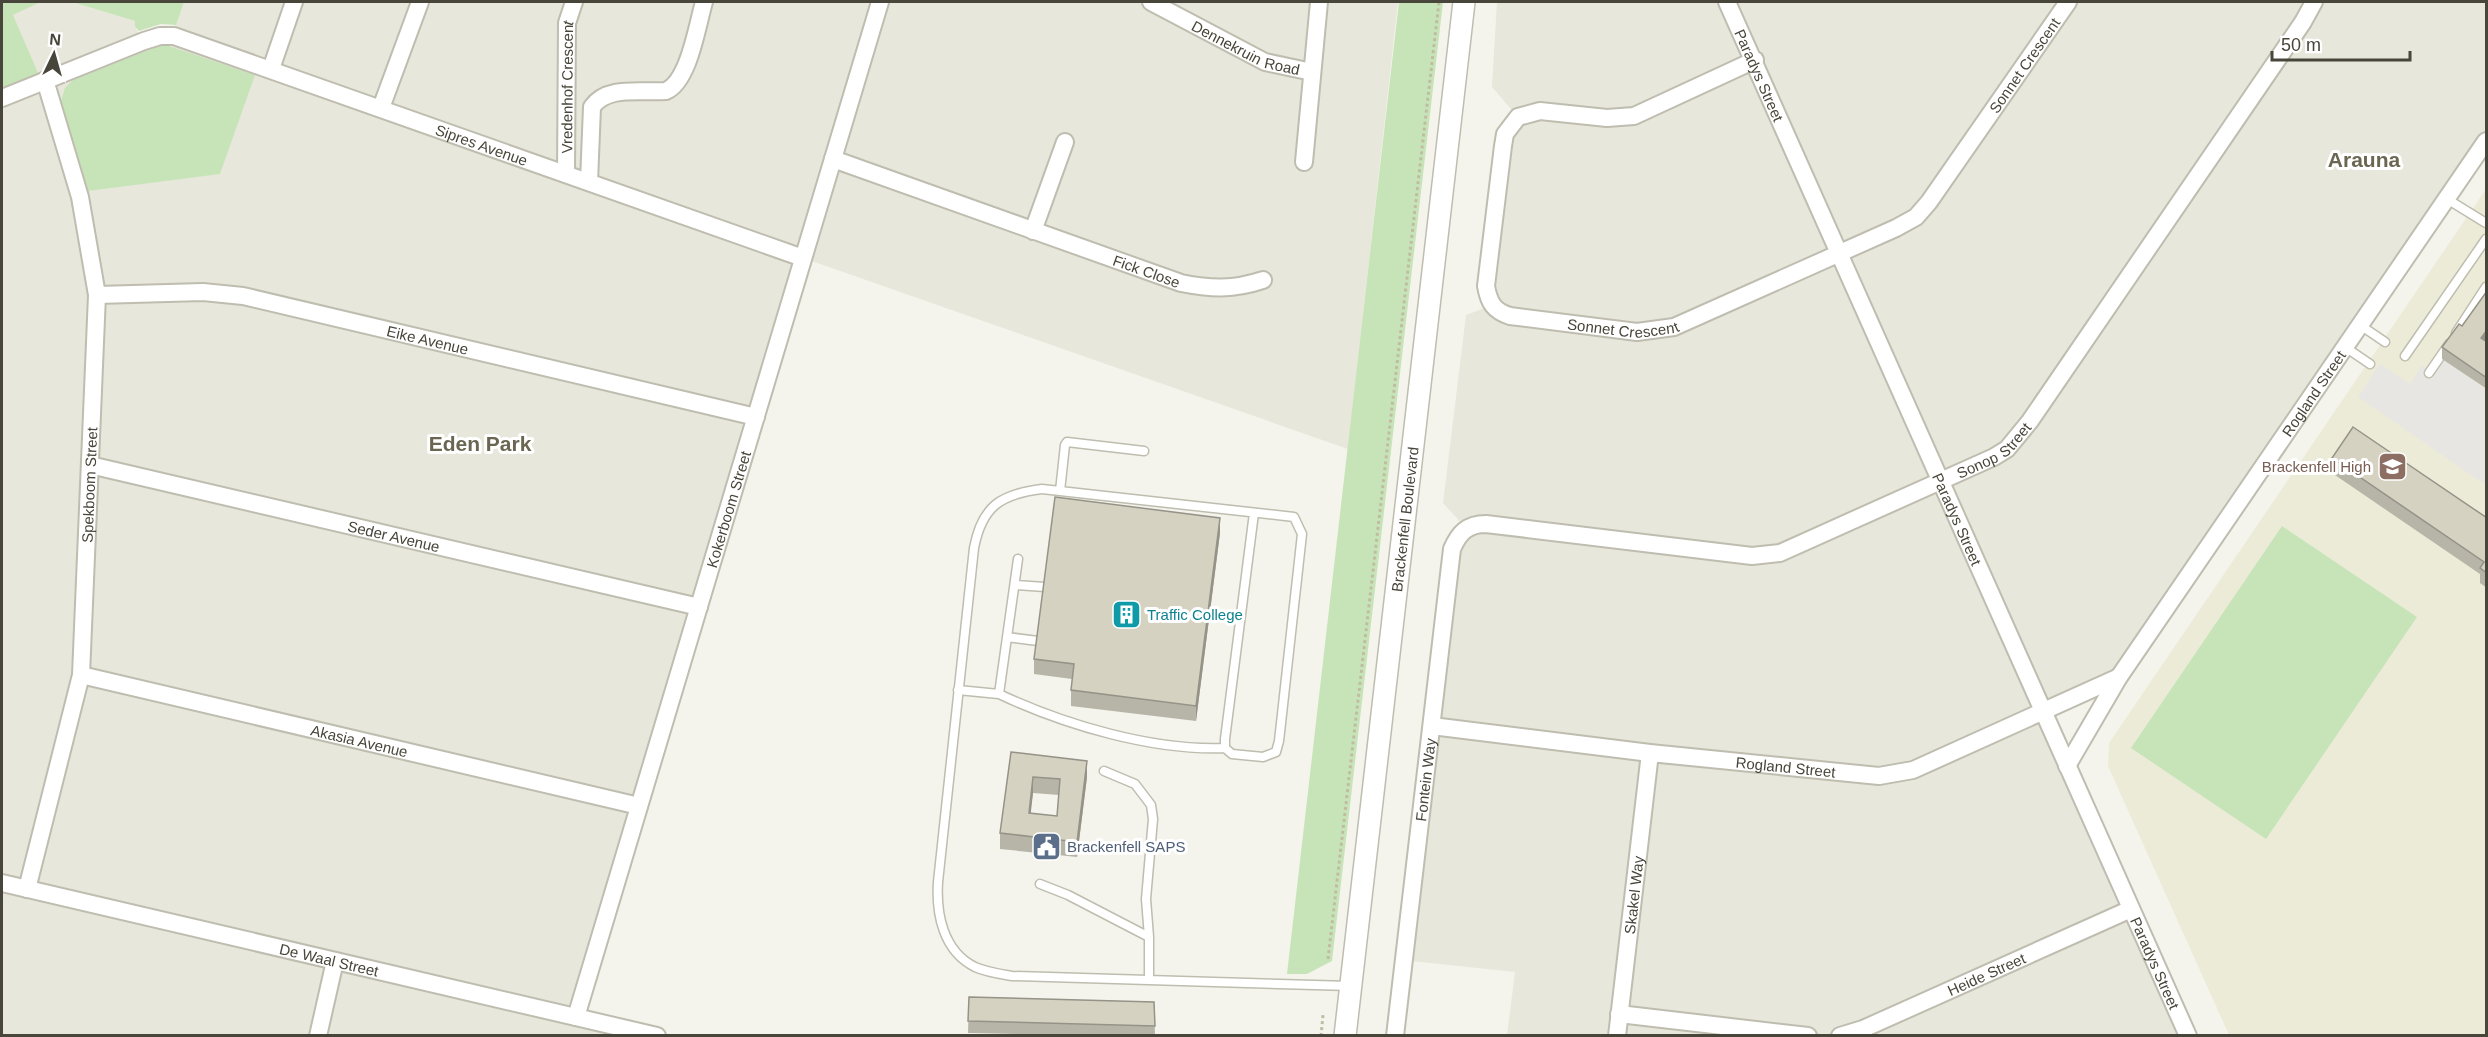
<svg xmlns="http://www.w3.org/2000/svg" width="2488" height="1037" font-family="Helvetica,sans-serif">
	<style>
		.residential { fill: #e8e7db }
		.education { fill: #ecebd7 }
		.green { fill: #c7e4b9 }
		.parking { fill: #e7e6e3 }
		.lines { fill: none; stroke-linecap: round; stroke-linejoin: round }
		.service-casing { stroke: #bfbdaf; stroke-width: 11 }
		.minor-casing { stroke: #bfbdaf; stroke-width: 20 }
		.tertiary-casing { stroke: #bfbdaf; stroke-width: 24 }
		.path { stroke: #c0bca2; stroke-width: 3; stroke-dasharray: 3 3; stroke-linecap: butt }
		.service { stroke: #fff; stroke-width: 8 }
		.minor { stroke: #fff; stroke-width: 16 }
		.tertiary { stroke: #fff; stroke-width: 21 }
		.wall { fill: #b7b5a7; fill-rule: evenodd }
		.shaded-wall { fill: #959388 }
		.building { fill: #d5d2c2; stroke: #959388; stroke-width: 1.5; fill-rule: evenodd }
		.labels { text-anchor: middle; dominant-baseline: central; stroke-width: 6; stroke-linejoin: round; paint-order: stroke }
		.street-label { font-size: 15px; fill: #48463a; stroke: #fff }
		.education-label { font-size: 15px; fill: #785e54; stroke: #fff; text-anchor: end }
		.culture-label { font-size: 15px; fill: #0d838f; stroke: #fff; text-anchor: start }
		.service-label { font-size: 15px; fill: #4e5e75; stroke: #fff; text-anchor: start }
		.district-label { font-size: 21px; font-weight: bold; fill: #6a6652; stroke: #fff }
	</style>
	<rect width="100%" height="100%" fill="#f4f4ec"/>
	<!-- residential -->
	<path class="residential" d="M 41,2 L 72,2 L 135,21 L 135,27 L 143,40 L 171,35 L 184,2 L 1398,2 L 1348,449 L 806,259 L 578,1015 L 664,1035 L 2,1036 L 2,88 L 13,15 Z
		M 1497,2 L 2486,2 L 2486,136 L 2116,680 L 2043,711 L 2188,1035 L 1507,1035 L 1515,972 L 1402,960 L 1449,550 L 1464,526 L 1443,503 L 1466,315 L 1490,306 L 1486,297 L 1516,115 L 1492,87 Z"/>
	<!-- education -->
	<path class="education" d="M 2486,189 L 2486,1035 L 2229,1035 L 2108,766 L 2109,743 Z"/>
	<!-- green -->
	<path class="green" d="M 2,2 L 41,2 L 13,15 L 38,73 L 2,88 Z
		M 72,2 L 184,2 L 176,25 L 161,24 L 139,31 L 135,27 L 135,21 Z
		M 1399,2 L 1443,2 L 1332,961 L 1307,974 L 1287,974 Z
		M 163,44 L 255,75 L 220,174 L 88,191 L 61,101 L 65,88 L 73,80 Z
		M 2282,526 L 2417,617 L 2266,839 L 2131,748 Z"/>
	<!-- parking -->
	<path class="parking" d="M 2442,359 L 2486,389 L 2486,485 L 2358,397 L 2380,364 L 2410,384 L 2422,366 L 2433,373 Z"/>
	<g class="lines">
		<defs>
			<path id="service" d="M 2447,199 L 2486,223
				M 2360,325 L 2385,342
				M 2456,333 L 2486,287
				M 2345,347 L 2370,364
				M 2405,356 L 2486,239
				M 2429,373 L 2449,344
				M 1060,491 L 1065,445 L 1067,442 L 1144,451
				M 1254,513 L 1225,739 L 1225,748 L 1232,754 L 1263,757 L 1276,752 L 1279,741 L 1302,534 L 1294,517 L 1042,489 C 1001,494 982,506 974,548 L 938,882 C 936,914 943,951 975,967 C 986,972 1000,974 1012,976 L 1350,986
				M 1015,585 L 1045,587
				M 1007,637 L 1038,641
				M 958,690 L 999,694 L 1018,559
				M 999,694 C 1065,725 1153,751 1225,748
				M 1104,771 L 1135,784 L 1151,805 L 1153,819 L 1146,899 L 1149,937
				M 1040,884 L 1068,895 L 1149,937 L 1149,980"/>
			<g id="minor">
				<path id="s1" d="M 1151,2 L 1265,62 L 1312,72"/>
				<path id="s2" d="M 1727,2 L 2188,1036"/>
				<path id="s3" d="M 1755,60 L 1634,116 L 1607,118 L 1540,111 L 1518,117 L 1505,134 L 1503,146 L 1486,286 C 1489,303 1494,311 1510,316 L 1637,332 L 1674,327 L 1896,228 L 1916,217 L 1929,202 L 2068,2"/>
				<path d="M 271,69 L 294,2"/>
				<path id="s4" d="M 2,98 L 144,41 L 160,36 L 174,36 L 803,258"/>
				<path d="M 381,108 L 420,2"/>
				<path id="s5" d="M 833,159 L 1181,283 C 1211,289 1233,290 1263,280"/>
				<path d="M 1304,162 L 1319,2"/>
				<path id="s6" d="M 566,174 L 567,23 L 574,2"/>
				<path d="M 589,182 L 592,107 C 607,85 641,93 666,91 C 689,81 697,26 704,2"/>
				<path d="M 1033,231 L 1065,142"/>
				<path id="s7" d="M 97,295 L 203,292 L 243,296 L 756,417"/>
				<path id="s8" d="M 90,465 L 699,607"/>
				<path id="s9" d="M 81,675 L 639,806"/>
				<path id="s10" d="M 1432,726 L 1650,753 L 1879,776 L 1913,770 L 2119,677"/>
				<path id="s11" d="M 2067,766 L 2119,677 L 2486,141"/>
				<path id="s12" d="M 2,883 L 657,1036"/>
				<path id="s13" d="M 27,889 L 81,675 L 97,295 L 80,197 L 45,80"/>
				<path d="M 1619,1014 L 1808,1036"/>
				<path id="s14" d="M 576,1017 L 880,2"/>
				<path d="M 318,1036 L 335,961"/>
				<path id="s15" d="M 1395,1036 L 1452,549 C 1459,533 1467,524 1486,524 L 1752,556 L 1780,553 L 1994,457 L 2007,449 L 2030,421 L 2303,22 L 2314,2"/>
				<path id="s16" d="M 1617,1036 L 1650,753"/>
				<path id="s17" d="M 1840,1036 L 1863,1029 L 2131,909"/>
			</g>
			<g id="tertiary">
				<path id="s18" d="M 1345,1036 L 1464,2"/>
			</g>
		</defs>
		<!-- service casing -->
		<use href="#service" class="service-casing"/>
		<!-- minor casing -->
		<use href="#minor" class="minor-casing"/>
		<!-- tertiary casing -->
		<use href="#tertiary" class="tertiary-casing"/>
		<!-- path -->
		<path class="path" d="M 1328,959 L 1439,2
			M 1321,1036 L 1323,1015"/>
		<!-- service -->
		<use href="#service" class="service"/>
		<!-- minor -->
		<use href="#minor" class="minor"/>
		<!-- tertiary -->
		<use href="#tertiary" class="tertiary"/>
	</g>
	<!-- wall -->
	<path class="wall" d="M 2487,283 L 2487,389 L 2442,359 L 2442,347 L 2462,326 L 2485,293 L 2485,285 Z
		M 2332,458 L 2487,518 L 2487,588 L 2480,583 L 2480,574 L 2332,473 Z
		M 1220,533 L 1196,721 L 1071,706 L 1071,690 L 1072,679 L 1034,674 L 1034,659 Z
		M 1011,752 L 1087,777 L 1077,857 L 1000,849 L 1000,833 ZM 1033,793 L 1059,795 L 1057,816 L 1030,813 Z
		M 969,997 L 1154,1002 L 1155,1035 L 1058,1035 L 968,1033 Z"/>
	<!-- shaded-wall -->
	<path class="shaded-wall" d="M 2487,330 L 2487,342 L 2481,350 L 2481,338 Z
		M 1220,518 L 1220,533 L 1196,721 L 1196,706 Z
		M 1087,761 L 1087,777 L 1077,857 L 1077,842 Z
		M 1033,777 L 1033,793 L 1029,829 L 1029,813 Z"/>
	<!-- building -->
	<path class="building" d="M 2487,291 L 2487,330 L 2481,338 L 2487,342 L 2487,378 L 2442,347 L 2459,324 L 2462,326 Z
		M 2353,427 L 2487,518 L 2487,573 L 2480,568 L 2484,562 L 2332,458 Z
		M 1055,497 L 1220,518 L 1196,706 L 1071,690 L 1074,664 L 1034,659 Z
		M 1011,752 L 1087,761 L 1077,842 L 1000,833 ZM 1033,777 L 1060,779 L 1057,816 L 1029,813 Z
		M 969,997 L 1154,1002 L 1155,1026 L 968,1021 Z"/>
	<!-- icons -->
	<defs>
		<symbol id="school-square" viewBox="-11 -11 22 22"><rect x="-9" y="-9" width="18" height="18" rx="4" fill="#8d6e63" stroke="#fff"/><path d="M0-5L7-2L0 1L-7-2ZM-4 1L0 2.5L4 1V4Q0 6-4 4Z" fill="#fff"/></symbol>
		<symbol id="building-square" viewBox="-11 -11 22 22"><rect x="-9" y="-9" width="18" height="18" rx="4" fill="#0f9aa8" stroke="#fff"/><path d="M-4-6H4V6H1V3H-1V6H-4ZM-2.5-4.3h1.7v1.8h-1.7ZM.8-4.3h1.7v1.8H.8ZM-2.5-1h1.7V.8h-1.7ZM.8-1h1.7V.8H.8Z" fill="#fff"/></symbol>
		<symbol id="civic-square" viewBox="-11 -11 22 22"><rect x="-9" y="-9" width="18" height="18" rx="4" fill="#5c6f8a" stroke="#fff"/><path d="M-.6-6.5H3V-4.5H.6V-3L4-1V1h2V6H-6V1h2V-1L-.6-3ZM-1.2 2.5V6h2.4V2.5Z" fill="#fff"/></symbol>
	</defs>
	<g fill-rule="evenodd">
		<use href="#school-square" x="2376" y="450" width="33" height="33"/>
		<use href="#building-square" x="1110" y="598" width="33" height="33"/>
		<use href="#civic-square" x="1030" y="830" width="33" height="33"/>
	</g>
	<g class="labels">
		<!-- street labels -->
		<g class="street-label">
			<text stroke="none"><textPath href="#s1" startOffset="106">Dennekruin Road</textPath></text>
			<text stroke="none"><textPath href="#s3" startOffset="1084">Sonnet Crescent</textPath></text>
			<text stroke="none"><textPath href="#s2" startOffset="80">Paradys Street</textPath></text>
			<text stroke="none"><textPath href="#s6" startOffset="87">Vredenhof Crescent</textPath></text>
			<text stroke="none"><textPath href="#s4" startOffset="510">Sipres Avenue</textPath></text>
			<text stroke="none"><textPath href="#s5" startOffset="333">Fick Close</textPath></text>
			<text stroke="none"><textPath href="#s3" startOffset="580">Sonnet Crescent</textPath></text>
			<text stroke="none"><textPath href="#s7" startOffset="336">Eike Avenue</textPath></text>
			<text stroke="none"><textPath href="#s11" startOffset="447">Rogland Street</textPath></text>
			<text stroke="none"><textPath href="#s15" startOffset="1070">Sonop Street</textPath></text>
			<text stroke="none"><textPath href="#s13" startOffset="411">Spekboom Street</textPath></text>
			<text stroke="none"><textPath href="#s14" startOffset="530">Kokerboom Street</textPath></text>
			<text stroke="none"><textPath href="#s18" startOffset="520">Brackenfell Boulevard</textPath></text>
			<text stroke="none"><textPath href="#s2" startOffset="566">Paradys Street</textPath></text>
			<text stroke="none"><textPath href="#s8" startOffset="312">Seder Avenue</textPath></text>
			<text stroke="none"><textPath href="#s9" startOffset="286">Akasia Avenue</textPath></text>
			<text stroke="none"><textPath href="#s10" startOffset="356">Rogland Street</textPath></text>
			<text stroke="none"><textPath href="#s15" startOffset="258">Fontein Way</textPath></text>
			<text stroke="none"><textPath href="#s16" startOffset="142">Skakel Way</textPath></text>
			<text stroke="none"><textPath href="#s12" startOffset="336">De Waal Street</textPath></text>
			<text stroke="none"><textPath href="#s2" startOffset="1052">Paradys Street</textPath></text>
			<text stroke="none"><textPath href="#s17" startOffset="159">Heide Street</textPath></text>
		</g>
		<!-- education labels -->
		<g class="education-label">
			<text x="2371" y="466">Brackenfell High</text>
		</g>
		<!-- culture labels -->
		<g class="culture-label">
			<text x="1147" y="614">Traffic College</text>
		</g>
		<!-- service labels -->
		<g class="service-label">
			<text x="1067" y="846">Brackenfell SAPS</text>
		</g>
		<!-- district labels -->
		<g class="district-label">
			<text x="2364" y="159">Arauna</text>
			<text x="480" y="443">Eden Park</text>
		</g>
	</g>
	<!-- border -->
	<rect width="2488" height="1037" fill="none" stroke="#48463a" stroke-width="6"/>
	<!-- north arrow -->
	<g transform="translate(54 54) rotate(5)" stroke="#ffffff" stroke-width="4.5" paint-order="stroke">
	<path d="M0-4.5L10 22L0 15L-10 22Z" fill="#48463a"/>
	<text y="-9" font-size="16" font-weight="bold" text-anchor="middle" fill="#48463a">N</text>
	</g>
	<!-- scale -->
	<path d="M2272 51v9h138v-9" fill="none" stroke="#48463a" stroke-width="3"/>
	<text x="2281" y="51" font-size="18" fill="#48463a" stroke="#ffffff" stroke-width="4.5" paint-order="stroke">50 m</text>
</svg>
